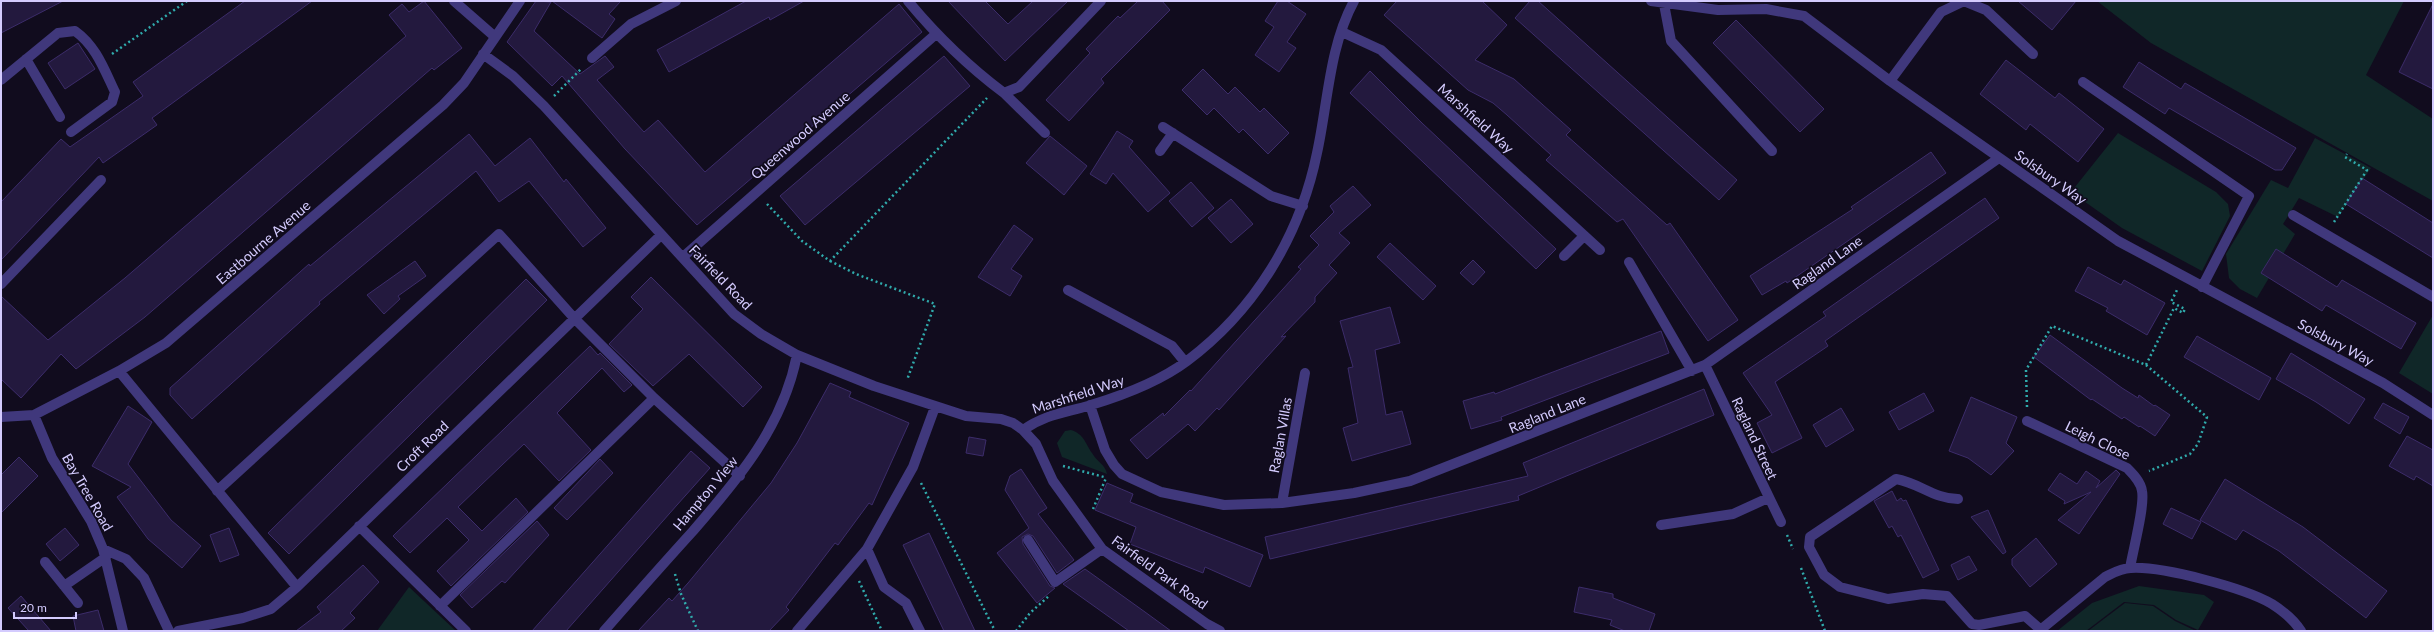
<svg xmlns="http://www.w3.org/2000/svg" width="2434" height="632" font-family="Lato,sans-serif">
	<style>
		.green { fill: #102728 }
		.building { fill: #23193e; stroke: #3c2c6a }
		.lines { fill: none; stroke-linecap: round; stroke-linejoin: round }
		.path { stroke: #30abac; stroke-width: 2.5; stroke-dasharray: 2 3; stroke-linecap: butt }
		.minor { stroke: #40387c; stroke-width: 10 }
		.labels { text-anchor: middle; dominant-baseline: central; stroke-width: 3.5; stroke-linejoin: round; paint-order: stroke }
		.street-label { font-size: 14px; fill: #d4cbfe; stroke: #110c1e }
	</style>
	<rect width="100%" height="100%" fill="#110c1e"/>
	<!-- green -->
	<path class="green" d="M 2097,1 L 2404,1 L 2366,75 L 2433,119 L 2433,201 L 2151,43 Z
		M 2118,133 L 2216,192 L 2228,204 L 2230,216 L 2202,271 L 2122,228 L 2071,192 Z
		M 2315,138 L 2371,168 L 2338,217 L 2299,198 L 2283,224 L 2295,234 L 2257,298 L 2240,289 L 2229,278 L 2226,254 L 2271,180 L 2288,188 Z
		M 2433,315 L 2433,394 L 2399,373 Z
		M 1071,430 C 1084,434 1085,443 1092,453 C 1097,462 1105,464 1107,474 L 1062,457 L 1057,443 L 1065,431 Z
		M 2139,586 L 2204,595 L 2214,602 L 2198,630 L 2176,620 L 2154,605 L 2124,602 L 2086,631 L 2057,631 L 2092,603 Z
		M 409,587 L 456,631 L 377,631 Z
		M 2125,603 L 2153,606 L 2175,621 L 2196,631 L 2088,631 Z"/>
	<!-- building -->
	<path class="building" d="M 1,1 L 63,1 L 1,33 Z
		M 245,1 L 312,1 L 152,118 L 157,125 L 103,163 L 99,157 L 1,260 L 1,202 L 61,139 L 70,147 L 143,96 L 133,82 Z
		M 424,1 L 462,48 L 434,70 L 432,68 L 145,317 L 76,369 L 61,354 L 21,398 L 1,379 L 1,296 L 48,340 L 125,278 L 406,36 L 389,15 L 402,4 L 409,12 Z
		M 536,1 L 551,2 L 534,31 L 580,74 L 605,56 L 614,67 L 597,80 L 644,132 L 658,120 L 705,172 L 899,4 L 922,32 L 697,225 L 625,149 L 562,76 L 552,86 L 507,42 Z
		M 552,1 L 621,1 L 609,14 L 615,19 L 602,38 Z
		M 746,1 L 804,1 L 770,20 L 769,17 L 669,72 L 657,50 Z
		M 948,1 L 985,1 L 1008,24 L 1033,1 L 1068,1 L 1005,61 Z
		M 1138,1 L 1162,1 L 1170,10 L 1101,79 L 1104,83 L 1069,121 L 1046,100 L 1090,53 L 1086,49 L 1118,16 L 1120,18 Z
		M 1278,1 L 1287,1 L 1306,14 L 1287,42 L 1296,48 L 1279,72 L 1255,55 L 1274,27 L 1265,21 Z
		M 1397,1 L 1482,1 L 1507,25 L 1475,60 L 1514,79 L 1571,130 L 1566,135 L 1667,225 L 1670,223 L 1738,320 L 1708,341 L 1623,219 L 1617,222 L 1546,160 L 1551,155 L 1507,115 L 1493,103 L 1468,90 L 1384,15 Z
		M 1530,1 L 1538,1 L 1737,180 L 1719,200 L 1515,18 Z
		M 2018,1 L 2076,1 L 2052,30 Z
		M 2433,4 L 2433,89 L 2399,72 Z
		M 1736,20 L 1824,109 L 1800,132 L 1713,43 Z
		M 78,43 L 95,69 L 65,89 L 48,63 Z
		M 944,56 L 970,86 L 805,225 L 780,196 Z
		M 2006,60 L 2055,98 L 2059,93 L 2104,129 L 2078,162 L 2030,124 L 2026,130 L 1980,94 Z
		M 2139,62 L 2181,89 L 2185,83 L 2296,148 L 2282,170 L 2275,170 L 2169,108 L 2165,114 L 2123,87 Z
		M 1203,69 L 1228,94 L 1235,87 L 1260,112 L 1264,108 L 1289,133 L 1268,154 L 1243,129 L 1239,133 L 1214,108 L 1207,115 L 1182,90 Z
		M 1370,71 L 1422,123 L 1556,249 L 1536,269 L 1350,93 Z
		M 1117,131 L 1133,141 L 1129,147 L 1170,193 L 1148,212 L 1113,173 L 1106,184 L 1090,174 Z
		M 469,134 L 495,166 L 530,138 L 564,182 L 566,179 L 606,228 L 583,247 L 529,181 L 499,202 L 476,171 L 319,302 L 320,304 L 192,419 L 170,395 L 170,388 L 309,264 L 310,266 Z
		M 1050,136 L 1087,166 L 1064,195 L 1026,163 Z
		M 1931,152 L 1946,173 L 1787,283 L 1786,281 L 1762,295 L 1750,276 L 1853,209 L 1851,207 Z
		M 2362,178 L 2433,223 L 2433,258 L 2346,204 Z
		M 1191,182 L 1214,208 L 1192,227 L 1169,201 Z
		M 1353,186 L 1371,205 L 1339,233 L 1350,243 L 1329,265 L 1337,273 L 1315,297 L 1315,302 L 1281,337 L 1286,336 L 1219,410 L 1217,408 L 1195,431 L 1188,424 L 1147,459 L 1130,440 L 1163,413 L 1164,416 L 1190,390 L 1191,391 L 1301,269 L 1298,267 L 1319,245 L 1310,236 L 1334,212 L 1330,206 Z
		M 1985,198 L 1999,218 L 1825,341 L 1828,346 L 1775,382 L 1802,438 L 1772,453 L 1757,423 L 1772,415 L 1743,373 L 1826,316 L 1823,312 Z
		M 1231,199 L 1253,224 L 1231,243 L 1208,218 Z
		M 1014,225 L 1033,239 L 1011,269 L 1022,276 L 1010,296 L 978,277 Z
		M 1390,243 L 1436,286 L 1423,300 L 1377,257 Z
		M 2276,249 L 2337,287 L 2342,280 L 2416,323 L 2401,349 L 2326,305 L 2322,311 L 2261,273 Z
		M 1473,260 L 1485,272 L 1473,285 L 1460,273 Z
		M 415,261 L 426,276 L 398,296 L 400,299 L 384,314 L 367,295 Z
		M 2088,267 L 2121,285 L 2124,280 L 2165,303 L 2147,335 L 2106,311 L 2108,308 L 2075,291 Z
		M 651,277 L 762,387 L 743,407 L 689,354 L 653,386 L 609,344 L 643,309 L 631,297 Z
		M 526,279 L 547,300 L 289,554 L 268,533 Z
		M 1390,307 L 1400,343 L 1375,350 L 1386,415 L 1402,411 L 1411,444 L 1352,461 L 1343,428 L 1358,423 L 1348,368 L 1353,367 L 1340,321 Z
		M 1661,331 L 1669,353 L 1501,417 L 1502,420 L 1471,429 L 1463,401 L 1494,392 L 1495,394 Z
		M 2050,335 L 2122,388 L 2138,398 L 2139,395 L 2154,406 L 2155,405 L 2170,415 L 2155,436 L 2140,426 L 2139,427 L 2124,417 L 2122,419 L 2092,399 L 2091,400 L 2034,357 Z
		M 2197,336 L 2271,378 L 2259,400 L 2184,357 Z
		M 590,346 L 598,355 L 600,353 L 632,385 L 624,392 L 602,368 L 557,413 L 591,450 L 559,481 L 524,444 L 458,507 L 482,531 L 516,498 L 528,512 L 451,586 L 437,571 L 469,540 L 447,518 L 410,553 L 393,536 Z
		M 2291,353 L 2365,399 L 2349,424 L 2316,402 L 2276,379 Z
		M 830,383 L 851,392 L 849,397 L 909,423 L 872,505 L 869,503 L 838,545 L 835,543 L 786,607 L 789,610 L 769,631 L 638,631 L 669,598 L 672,601 L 688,583 L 771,483 L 797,443 Z
		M 1704,389 L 1714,415 L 1518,496 L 1519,500 L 1270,559 L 1265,537 L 1528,476 L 1523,463 Z
		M 1924,393 L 1934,411 L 1899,430 L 1889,412 Z
		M 1971,397 L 2017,417 L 2006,443 L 2014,451 L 1991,475 L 1968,458 L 1949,451 Z
		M 2383,403 L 2409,417 L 2400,434 L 2374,418 Z
		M 128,406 L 152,422 L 128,464 L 171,520 L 201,546 L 182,568 L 148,539 L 117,497 L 131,487 L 92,466 Z
		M 1841,408 L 1854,430 L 1826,447 L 1813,425 Z
		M 2407,436 L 2433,450 L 2433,486 L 2416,476 L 2414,480 L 2389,466 Z
		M 969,437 L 986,440 L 983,456 L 966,453 Z
		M 691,451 L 710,468 L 677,505 L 566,631 L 532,631 Z
		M 19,457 L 38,476 L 1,513 L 1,475 Z
		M 600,459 L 613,473 L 567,520 L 554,508 Z
		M 1021,469 L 1047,508 L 1038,514 L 1074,560 L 1057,573 L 1033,536 L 1028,534 L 1022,537 L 1023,544 L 1050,586 L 1055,588 L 1037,603 L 997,553 L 1029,528 L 1005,490 L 1010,476 Z
		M 2116,470 L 2120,474 L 2079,534 L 2058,520 L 2091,492 L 2064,504 L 2065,501 L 2048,490 L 2060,473 L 2077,484 L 2086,471 L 2100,481 L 2096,488 Z
		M 2225,479 L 2303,527 L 2387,591 L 2366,618 L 2279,551 L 2243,530 L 2236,540 L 2200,520 Z
		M 1107,483 L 1133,494 L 1130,502 L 1263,555 L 1250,587 L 1205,567 L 1203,573 L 1130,544 L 1136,527 L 1095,510 Z
		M 1892,491 L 1897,501 L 1901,498 L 1903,501 L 1906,500 L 1939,570 L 1923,578 L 1901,535 L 1898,537 L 1892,526 L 1889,528 L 1874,501 Z
		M 2171,508 L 2201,522 L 2192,539 L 2163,524 Z
		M 1988,510 L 2006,552 L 2003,554 L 1971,517 Z
		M 537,521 L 549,535 L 505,583 L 502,581 L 472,608 L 460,595 Z
		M 65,528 L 79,545 L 60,561 L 46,544 Z
		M 229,528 L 239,555 L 220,562 L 210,535 Z
		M 929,533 L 975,631 L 944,631 L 903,545 Z
		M 2036,538 L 2057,564 L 2030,587 L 2012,565 L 2012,559 Z
		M 1969,556 L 1977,570 L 1958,580 L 1951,565 Z
		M 363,565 L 379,582 L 350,613 L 355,618 L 341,631 L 296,631 L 321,612 L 317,607 Z
		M 1085,569 L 1145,612 L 1171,631 L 1129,631 L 1063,584 Z
		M 1579,587 L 1613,594 L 1613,598 L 1655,614 L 1649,631 L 1625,631 L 1610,625 L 1612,620 L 1574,612 Z
		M 21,596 L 51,631 L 29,631 L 8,608 Z
		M 98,610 L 104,631 L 76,631 L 73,616 Z"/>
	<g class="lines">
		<!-- path -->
		<path class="path" d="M 112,54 L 187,1
			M 554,96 L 582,68
			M 767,204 L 802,241 L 830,261 L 987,98
			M 2334,222 L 2367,170 L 2345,157 L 2347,154
			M 830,261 L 856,274 L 935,304 L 907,380
			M 2146,365 L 2207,417 L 2198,444 L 2190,454 L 2149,471
			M 2027,407 L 2026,370 L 2052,326 L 2146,365 L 2174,308 L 2183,313 L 2185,309 L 2171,302 L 2177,290
			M 1063,466 L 1104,477
			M 921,483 L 995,631
			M 1093,509 L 1106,478
			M 1787,535 L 1793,549
			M 1801,568 L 1825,631
			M 675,574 L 681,594 L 698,631
			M 859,581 L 882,631
			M 1016,631 L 1030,613 L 1050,595"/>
		<!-- minor -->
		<path class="minor" d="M 454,1 L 494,36
			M 908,1 C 937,36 968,66 1004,93 L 1019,87 L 1101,1
			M 1651,1 L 1718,10 L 1766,9 L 1804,16 L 1890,81 L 2118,241 L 2383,383 L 2433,415
			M 1664,4 L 1671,41 L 1772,151
			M 1342,32 L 1381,50 L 1600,250
			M 483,54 L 513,76 L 544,106 L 734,314 L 761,334 L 797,355 L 874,386 L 966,416 L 1001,419 L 1013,423 L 1023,430 L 1036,444 L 1053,481 L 1102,549 L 1207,624 L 1220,631
			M 592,58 L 631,24 L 676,1
			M 26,59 L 60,117
			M 1,80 L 58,33 L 75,31 C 96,46 104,69 115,92 L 112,102 L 71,132
			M 1890,81 L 1941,12 L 1964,1 L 1986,10 L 2033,54
			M 2083,82 L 2249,196 L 2202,287
			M 1004,93 L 1045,133
			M 1163,127 L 1271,196 L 1303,206
			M 1160,151 L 1173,133
			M 2293,215 L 2433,297
			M 1564,256 L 1584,236
			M 683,257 L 936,34
			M 1629,262 L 1692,371
			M 1,284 L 101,180
			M 1068,290 L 1172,346 L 1185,362
			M 1705,365 L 1781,522
			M 119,371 L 297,587
			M 1090,405 L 1105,450 L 1114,465 L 1122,474 L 1161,492 L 1224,505 L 1282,503 L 1354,493 L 1410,481 L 1705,365 L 1999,158
			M 34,415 L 52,458 L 91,521 L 103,549 L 126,559 L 144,578 L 169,631
			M 1,417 L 34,415 L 119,371 L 166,343 L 443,105 L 464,83 L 520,1
			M 2027,421 L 2127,468 C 2133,474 2141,482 2142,491 C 2145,506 2133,550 2130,568
			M 1023,430 C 1046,414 1065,413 1091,405 C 1124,395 1159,382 1187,361 C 1255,310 1300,236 1317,153 C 1328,103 1329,47 1354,1
			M 217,491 L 499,234 L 574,318 L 654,398 L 740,476
			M 1958,499 C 1935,499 1919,483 1896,479 L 1810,537 L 1809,547 L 1824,575 L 1840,587 L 1888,599 L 1923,594 L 1947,596 L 1972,624 L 1979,625 L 2025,616 L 2041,630
			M 1282,503 L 1305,373
			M 1661,525 L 1733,514 L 1768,498
			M 359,526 L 466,631
			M 1028,540 L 1055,582 L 1102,549
			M 103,549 L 123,631
			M 867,549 L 884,587 L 906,603 L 920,631
			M 45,562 L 78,603
			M 64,586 L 106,557
			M 440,606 L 654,398
			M 178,631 L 243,618 L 271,609 L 297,587 L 660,236
			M 604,631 C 633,598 663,564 693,531 C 739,478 783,426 797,355
			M 797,631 L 867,549 L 913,467 L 935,407
			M 2039,631 L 2105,577 C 2113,573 2121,568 2131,568 C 2162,566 2245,588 2272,604 C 2283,611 2294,620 2301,631"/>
	</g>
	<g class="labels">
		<!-- street labels -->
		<g class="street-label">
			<text transform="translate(1476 118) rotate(42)">Marshfield Way</text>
			<text transform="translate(800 135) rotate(-41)">Queenwood Avenue</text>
			<text transform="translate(2051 177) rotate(35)">Solsbury Way</text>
			<text transform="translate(263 242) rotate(-41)">Eastbourne Avenue</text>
			<text transform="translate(1827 262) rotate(-35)">Ragland Lane</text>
			<text transform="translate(721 277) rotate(46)">Fairfield Road</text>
			<text transform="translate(2336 342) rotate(28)">Solsbury Way</text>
			<text transform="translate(1078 394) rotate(-18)">Marshfield Way</text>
			<text transform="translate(1547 413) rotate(-22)">Ragland Lane</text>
			<text transform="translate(1280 435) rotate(-80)">Raglan Villas</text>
			<text transform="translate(1755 438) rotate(65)">Ragland Street</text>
			<text transform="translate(2098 440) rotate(26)">Leigh Close</text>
			<text transform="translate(422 446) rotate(-44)">Croft Road</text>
			<text transform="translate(88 492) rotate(60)">Bay Tree Road</text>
			<text transform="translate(705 493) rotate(-50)">Hampton View</text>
			<text transform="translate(1160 572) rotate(36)">Fairfield Park Road</text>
		</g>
	</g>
	<!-- border -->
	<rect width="2434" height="632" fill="none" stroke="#d4cbfe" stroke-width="4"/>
	<!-- scale -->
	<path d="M14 612v6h62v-6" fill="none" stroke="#d4cbfe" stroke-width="2"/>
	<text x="20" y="612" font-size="12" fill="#d4cbfe" stroke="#110c1e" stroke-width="3" paint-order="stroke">20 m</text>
</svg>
